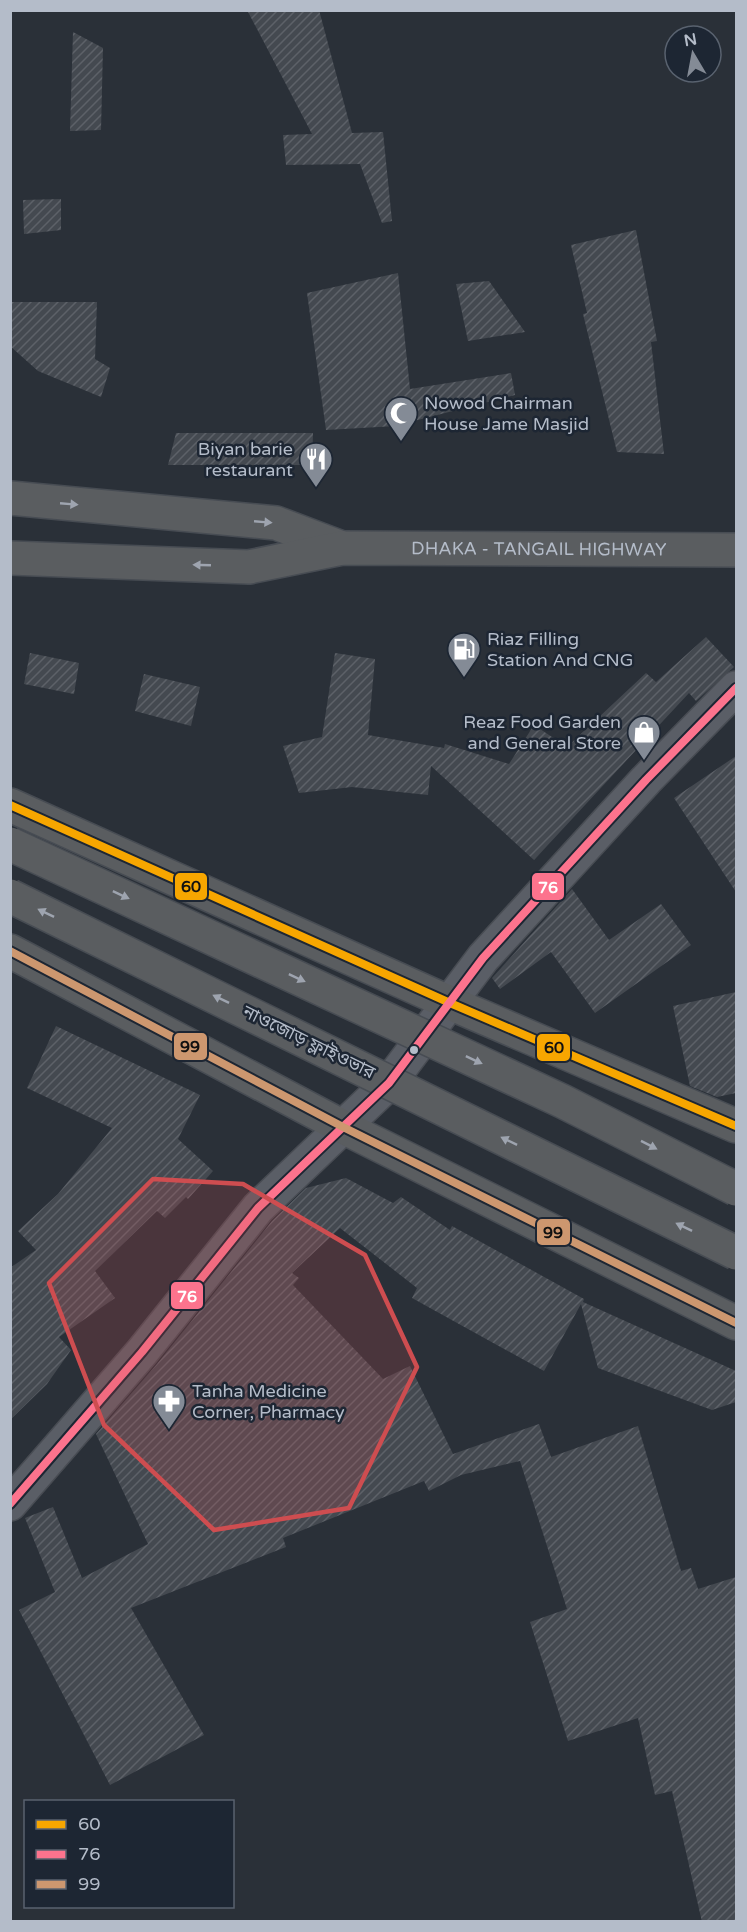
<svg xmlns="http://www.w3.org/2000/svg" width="747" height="1932" font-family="'Varela Round','Noto Sans Bengali',sans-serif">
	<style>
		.building { fill: url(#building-hatch) }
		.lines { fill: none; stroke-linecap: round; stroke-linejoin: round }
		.minor-casing { stroke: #484c53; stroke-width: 36 }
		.highway-casing { stroke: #474c53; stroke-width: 36 }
		.minor { stroke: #5a5e66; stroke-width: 33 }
		.highway { stroke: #5a5d60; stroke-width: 33 }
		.highway-bridge-casing { stroke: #474c53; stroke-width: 36; stroke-linecap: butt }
		.highway-bridge { stroke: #5a5d60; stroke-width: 33 }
		.bus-1-casing { stroke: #1d2633; stroke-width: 12 }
		.bus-2-casing { stroke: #1d2633; stroke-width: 12 }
		.bus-3-casing { stroke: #1d2633; stroke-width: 12 }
		.bus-1 { stroke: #f7a600; stroke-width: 8 }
		.bus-2 { stroke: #fc738d; stroke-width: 8 }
		.bus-3 { stroke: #cd976f; stroke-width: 8 }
		.oneway { fill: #9ea4af }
		.marked { fill: #ce4d50; fill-opacity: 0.2; stroke: #ce4d50; stroke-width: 4.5; stroke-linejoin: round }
		.bus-dot { fill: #b4bcc9; stroke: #1d2633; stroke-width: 2 }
		.labels { text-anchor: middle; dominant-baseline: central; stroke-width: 5; stroke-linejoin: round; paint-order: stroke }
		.poi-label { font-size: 18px; fill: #b4bcc9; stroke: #1d2633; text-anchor: start }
		.street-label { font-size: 18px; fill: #b4bcc9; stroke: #1d2633 }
		.line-badge { stroke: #1d2633; stroke-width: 2 }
		.badge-label { font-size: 16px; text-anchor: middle; font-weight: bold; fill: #fff }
		.pale-badge-label { font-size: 16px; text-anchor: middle; font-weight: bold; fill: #111 }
	</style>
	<defs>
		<pattern id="building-hatch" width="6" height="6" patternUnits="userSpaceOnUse" patternTransform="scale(1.5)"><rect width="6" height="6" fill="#444950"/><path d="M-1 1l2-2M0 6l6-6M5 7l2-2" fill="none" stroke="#5d6168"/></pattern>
	</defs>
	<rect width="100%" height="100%" fill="#2a3038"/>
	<!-- building -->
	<path class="building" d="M 247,10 L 319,10 L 352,133 L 383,132 L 392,221 L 382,223 L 360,164 L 286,165 L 283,135 L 312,134 Z
		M 73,32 L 103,48 L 101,130 L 70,131 Z
		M 61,199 L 61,230 L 24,234 L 23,200 Z
		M 636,230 L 657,341 L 651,342 L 664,454 L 617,452 L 583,314 L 587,313 L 571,245 Z
		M 398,273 L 410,389 L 511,373 L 515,395 L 414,421 L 414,425 L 326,430 L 307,293 Z
		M 489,281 L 525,332 L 468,341 L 456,284 Z
		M 10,302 L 97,302 L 95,359 L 110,368 L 101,397 L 38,371 L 10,346 Z
		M 176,433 L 313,433 L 312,465 L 168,465 Z
		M 706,637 L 734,667 L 696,701 L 689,693 L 534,860 L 431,766 L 428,795 L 352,787 L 299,793 L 283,746 L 322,737 L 335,653 L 375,659 L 368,735 L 444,748 L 445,744 L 509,764 L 534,725 L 567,747 L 646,673 L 656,682 Z
		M 30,653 L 79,663 L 74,694 L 24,684 Z
		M 144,674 L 200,687 L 191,726 L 135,711 Z
		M 736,756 L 736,892 L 674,798 Z
		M 572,889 L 609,940 L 661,904 L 691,945 L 595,1013 L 551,952 L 500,989 L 492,978 Z
		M 736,992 L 736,1093 L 717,1097 L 690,1086 L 673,1006 Z
		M 56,1026 L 200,1095 L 178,1139 L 213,1171 L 188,1199 L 186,1197 L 165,1218 L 157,1211 L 95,1271 L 115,1298 L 59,1337 L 71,1350 L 47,1384 L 10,1420 L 10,1268 L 36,1250 L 18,1231 L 58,1194 L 112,1128 L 27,1088 Z
		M 346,1178 L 393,1203 L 401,1197 L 450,1230 L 452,1226 L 584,1299 L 583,1302 L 736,1371 L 736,1402 L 712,1410 L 598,1368 L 581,1304 L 544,1371 L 412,1298 L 417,1288 L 340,1228 L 292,1273 L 299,1278 L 293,1285 L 383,1379 L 410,1366 L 453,1454 L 539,1424 L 551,1457 L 638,1426 L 681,1571 L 691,1568 L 698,1589 L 736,1577 L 736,1922 L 702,1922 L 672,1791 L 655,1795 L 638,1718 L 568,1741 L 530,1622 L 567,1609 L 520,1461 L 461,1475 L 429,1491 L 424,1481 L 283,1538 L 286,1547 L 131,1608 L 204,1735 L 110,1785 L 19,1610 L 55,1592 L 25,1518 L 53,1507 L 82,1578 L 148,1544 L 96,1434 L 157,1364 L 272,1221 L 306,1188 Z"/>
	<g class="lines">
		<defs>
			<path id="minor" d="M 10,1504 L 142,1352 L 258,1208 L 389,1083 L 483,958 L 646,780 L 736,688"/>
			<g id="highway">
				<path d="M 10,498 L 276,523 L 342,548"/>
				<path id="s1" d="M 10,558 L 249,567 L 342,548 L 736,550"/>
				<path d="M 10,805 L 450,1003 L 736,1126"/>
				<path d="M 10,951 L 343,1127 L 736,1323"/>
			</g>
		</defs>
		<!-- minor casing -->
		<use href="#minor" class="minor-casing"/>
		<!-- highway casing -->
		<use href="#highway" class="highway-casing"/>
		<!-- minor -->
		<use href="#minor" class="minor"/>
		<!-- highway -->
		<use href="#highway" class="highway"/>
		<defs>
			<path id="highway-bridge" d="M 10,844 L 562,1101 L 736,1189
				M 10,896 L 736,1253"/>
		</defs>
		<!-- highway-bridge casing -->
		<use href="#highway-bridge" class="highway-bridge-casing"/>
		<!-- highway-bridge -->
		<use href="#highway-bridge" class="highway-bridge"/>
		<defs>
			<path id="bus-1" d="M 10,805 L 450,1003 L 736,1126"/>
			<path id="bus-2" d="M 10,1504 L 142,1352 L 258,1208 L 389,1083 L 483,958 L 646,780 L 736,688"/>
			<path id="bus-3" d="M 10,951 L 343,1127 L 736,1323"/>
		</defs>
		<!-- bus-1 casing -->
		<use href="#bus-1" class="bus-1-casing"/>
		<!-- bus-2 casing -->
		<use href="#bus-2" class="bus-2-casing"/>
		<!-- bus-3 casing -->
		<use href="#bus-3" class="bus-3-casing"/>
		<!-- bus-1 -->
		<use href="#bus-1" class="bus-1"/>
		<!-- bus-2 -->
		<use href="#bus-2" class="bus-2"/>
		<!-- bus-3 -->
		<use href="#bus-3" class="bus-3"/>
	</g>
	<!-- one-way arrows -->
	<defs><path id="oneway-solid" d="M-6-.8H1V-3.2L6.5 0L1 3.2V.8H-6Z" transform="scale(1.5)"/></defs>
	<g class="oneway">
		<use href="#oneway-solid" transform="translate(69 504) rotate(5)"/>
		<use href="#oneway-solid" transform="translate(263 522) rotate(5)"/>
		<use href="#oneway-solid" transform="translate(202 565) rotate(-178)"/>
		<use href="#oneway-solid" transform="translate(121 895) rotate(25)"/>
		<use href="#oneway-solid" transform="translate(46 913) rotate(-154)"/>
		<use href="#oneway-solid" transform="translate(297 978) rotate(25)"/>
		<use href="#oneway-solid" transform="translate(221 999) rotate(-154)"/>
		<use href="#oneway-solid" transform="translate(474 1060) rotate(25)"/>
		<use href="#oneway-solid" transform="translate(509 1141) rotate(-154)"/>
		<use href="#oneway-solid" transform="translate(649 1145) rotate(27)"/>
		<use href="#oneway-solid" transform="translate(684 1227) rotate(-154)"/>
	</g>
	<!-- marked area -->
	<path class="marked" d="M 153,1179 L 243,1184 L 365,1255 L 417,1367 L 349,1508 L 214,1530 L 104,1425 L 49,1283 Z"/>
	<!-- icons -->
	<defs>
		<symbol id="mosque-pin" viewBox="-11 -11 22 30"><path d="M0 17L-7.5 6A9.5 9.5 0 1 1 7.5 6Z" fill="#848b96" stroke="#1d2633"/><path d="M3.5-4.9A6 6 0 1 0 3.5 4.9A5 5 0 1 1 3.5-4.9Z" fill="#fff"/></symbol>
		<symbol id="restaurant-pin" viewBox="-11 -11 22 30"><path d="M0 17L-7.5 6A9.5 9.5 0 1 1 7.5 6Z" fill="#848b96" stroke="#1d2633"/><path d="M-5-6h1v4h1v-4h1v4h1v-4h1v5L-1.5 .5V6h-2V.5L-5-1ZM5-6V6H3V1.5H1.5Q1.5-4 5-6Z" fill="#fff"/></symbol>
		<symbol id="fuel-pin" viewBox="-11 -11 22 30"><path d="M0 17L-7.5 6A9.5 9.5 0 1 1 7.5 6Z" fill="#848b96" stroke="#1d2633"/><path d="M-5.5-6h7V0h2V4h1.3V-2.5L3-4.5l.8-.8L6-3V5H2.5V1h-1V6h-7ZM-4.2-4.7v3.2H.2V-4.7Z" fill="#fff"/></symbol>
		<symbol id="shop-pin" viewBox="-11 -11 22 30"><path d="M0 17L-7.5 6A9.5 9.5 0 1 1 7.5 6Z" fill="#848b96" stroke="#1d2633"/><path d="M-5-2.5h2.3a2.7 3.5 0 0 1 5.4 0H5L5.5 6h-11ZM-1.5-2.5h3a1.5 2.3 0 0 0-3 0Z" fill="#fff"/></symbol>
		<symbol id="pharmacy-pin" viewBox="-11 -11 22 30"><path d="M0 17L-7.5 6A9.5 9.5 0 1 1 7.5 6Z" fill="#848b96" stroke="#1d2633"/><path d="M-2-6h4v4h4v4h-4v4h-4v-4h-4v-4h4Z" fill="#fff"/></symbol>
	</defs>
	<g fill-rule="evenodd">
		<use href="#mosque-pin" x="382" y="394" width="38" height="52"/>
		<use href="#restaurant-pin" x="297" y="440" width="38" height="52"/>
		<use href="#fuel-pin" x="445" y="630" width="38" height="52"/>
		<use href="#shop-pin" x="625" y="713" width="38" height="52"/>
		<use href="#pharmacy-pin" x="150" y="1382" width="38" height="52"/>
	</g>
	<!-- markers -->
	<circle class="bus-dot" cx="414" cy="1050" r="5"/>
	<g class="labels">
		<!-- poi labels -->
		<g class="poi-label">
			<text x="424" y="403">Nowod Chairman<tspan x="424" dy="21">House Jame Masjid</tspan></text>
			<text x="293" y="449" text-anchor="end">Biyan barie<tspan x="293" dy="21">restaurant</tspan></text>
			<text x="487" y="639">Riaz Filling<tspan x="487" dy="21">Station And CNG</tspan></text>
			<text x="621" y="722" text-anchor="end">Reaz Food Garden<tspan x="621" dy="21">and General Store</tspan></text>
			<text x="192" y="1391">Tanha Medicine<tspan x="192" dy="21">Corner, Pharmacy</tspan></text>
		</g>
		<!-- street labels -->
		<g class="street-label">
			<text stroke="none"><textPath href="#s1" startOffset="531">DHAKA - TANGAIL HIGHWAY</textPath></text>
			<text transform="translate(309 1042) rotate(26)">নাওজোড় ফ্লাইওভার</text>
		</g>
	</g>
	<g class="line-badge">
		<rect x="174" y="872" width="34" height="29" rx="6" fill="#f7a600"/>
		<rect x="531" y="872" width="34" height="29" rx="6" fill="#fc738d"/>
		<rect x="173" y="1032" width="35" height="29" rx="6" fill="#cd976f"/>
		<rect x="536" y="1033" width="35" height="29" rx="6" fill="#f7a600"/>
		<rect x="536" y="1218" width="35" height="28" rx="6" fill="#cd976f"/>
		<rect x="170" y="1281" width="34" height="29" rx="6" fill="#fc738d"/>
	</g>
	<g class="badge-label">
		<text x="548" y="893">76</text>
		<text x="187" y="1302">76</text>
	</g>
	<g class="pale-badge-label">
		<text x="191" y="892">60</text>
		<text x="190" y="1052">99</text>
		<text x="554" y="1053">60</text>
		<text x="553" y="1238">99</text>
	</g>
	<!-- border -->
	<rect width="747" height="1932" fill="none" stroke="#b4bcc9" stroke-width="24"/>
	<!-- legend -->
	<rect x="24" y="1800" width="210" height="108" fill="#1d2633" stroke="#59626f" stroke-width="1.5"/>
	<rect x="36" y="1820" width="30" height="9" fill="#f7a600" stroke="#59626f" stroke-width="1.5"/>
	<text x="78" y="1830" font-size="18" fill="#b4bcc9">60</text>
	<rect x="36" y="1850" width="30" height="9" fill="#fc738d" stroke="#59626f" stroke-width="1.5"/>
	<text x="78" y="1860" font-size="18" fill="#b4bcc9">76</text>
	<rect x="36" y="1880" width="30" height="9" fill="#cd976f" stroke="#59626f" stroke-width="1.5"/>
	<text x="78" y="1890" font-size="18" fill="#b4bcc9">99</text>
	<!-- north arrow -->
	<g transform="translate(693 54) rotate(350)"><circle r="28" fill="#1d2633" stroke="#59626f" stroke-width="1.5"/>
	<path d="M0-4.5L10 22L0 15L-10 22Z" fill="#848b96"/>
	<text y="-9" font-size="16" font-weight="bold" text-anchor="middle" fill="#b4bcc9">N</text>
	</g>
</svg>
